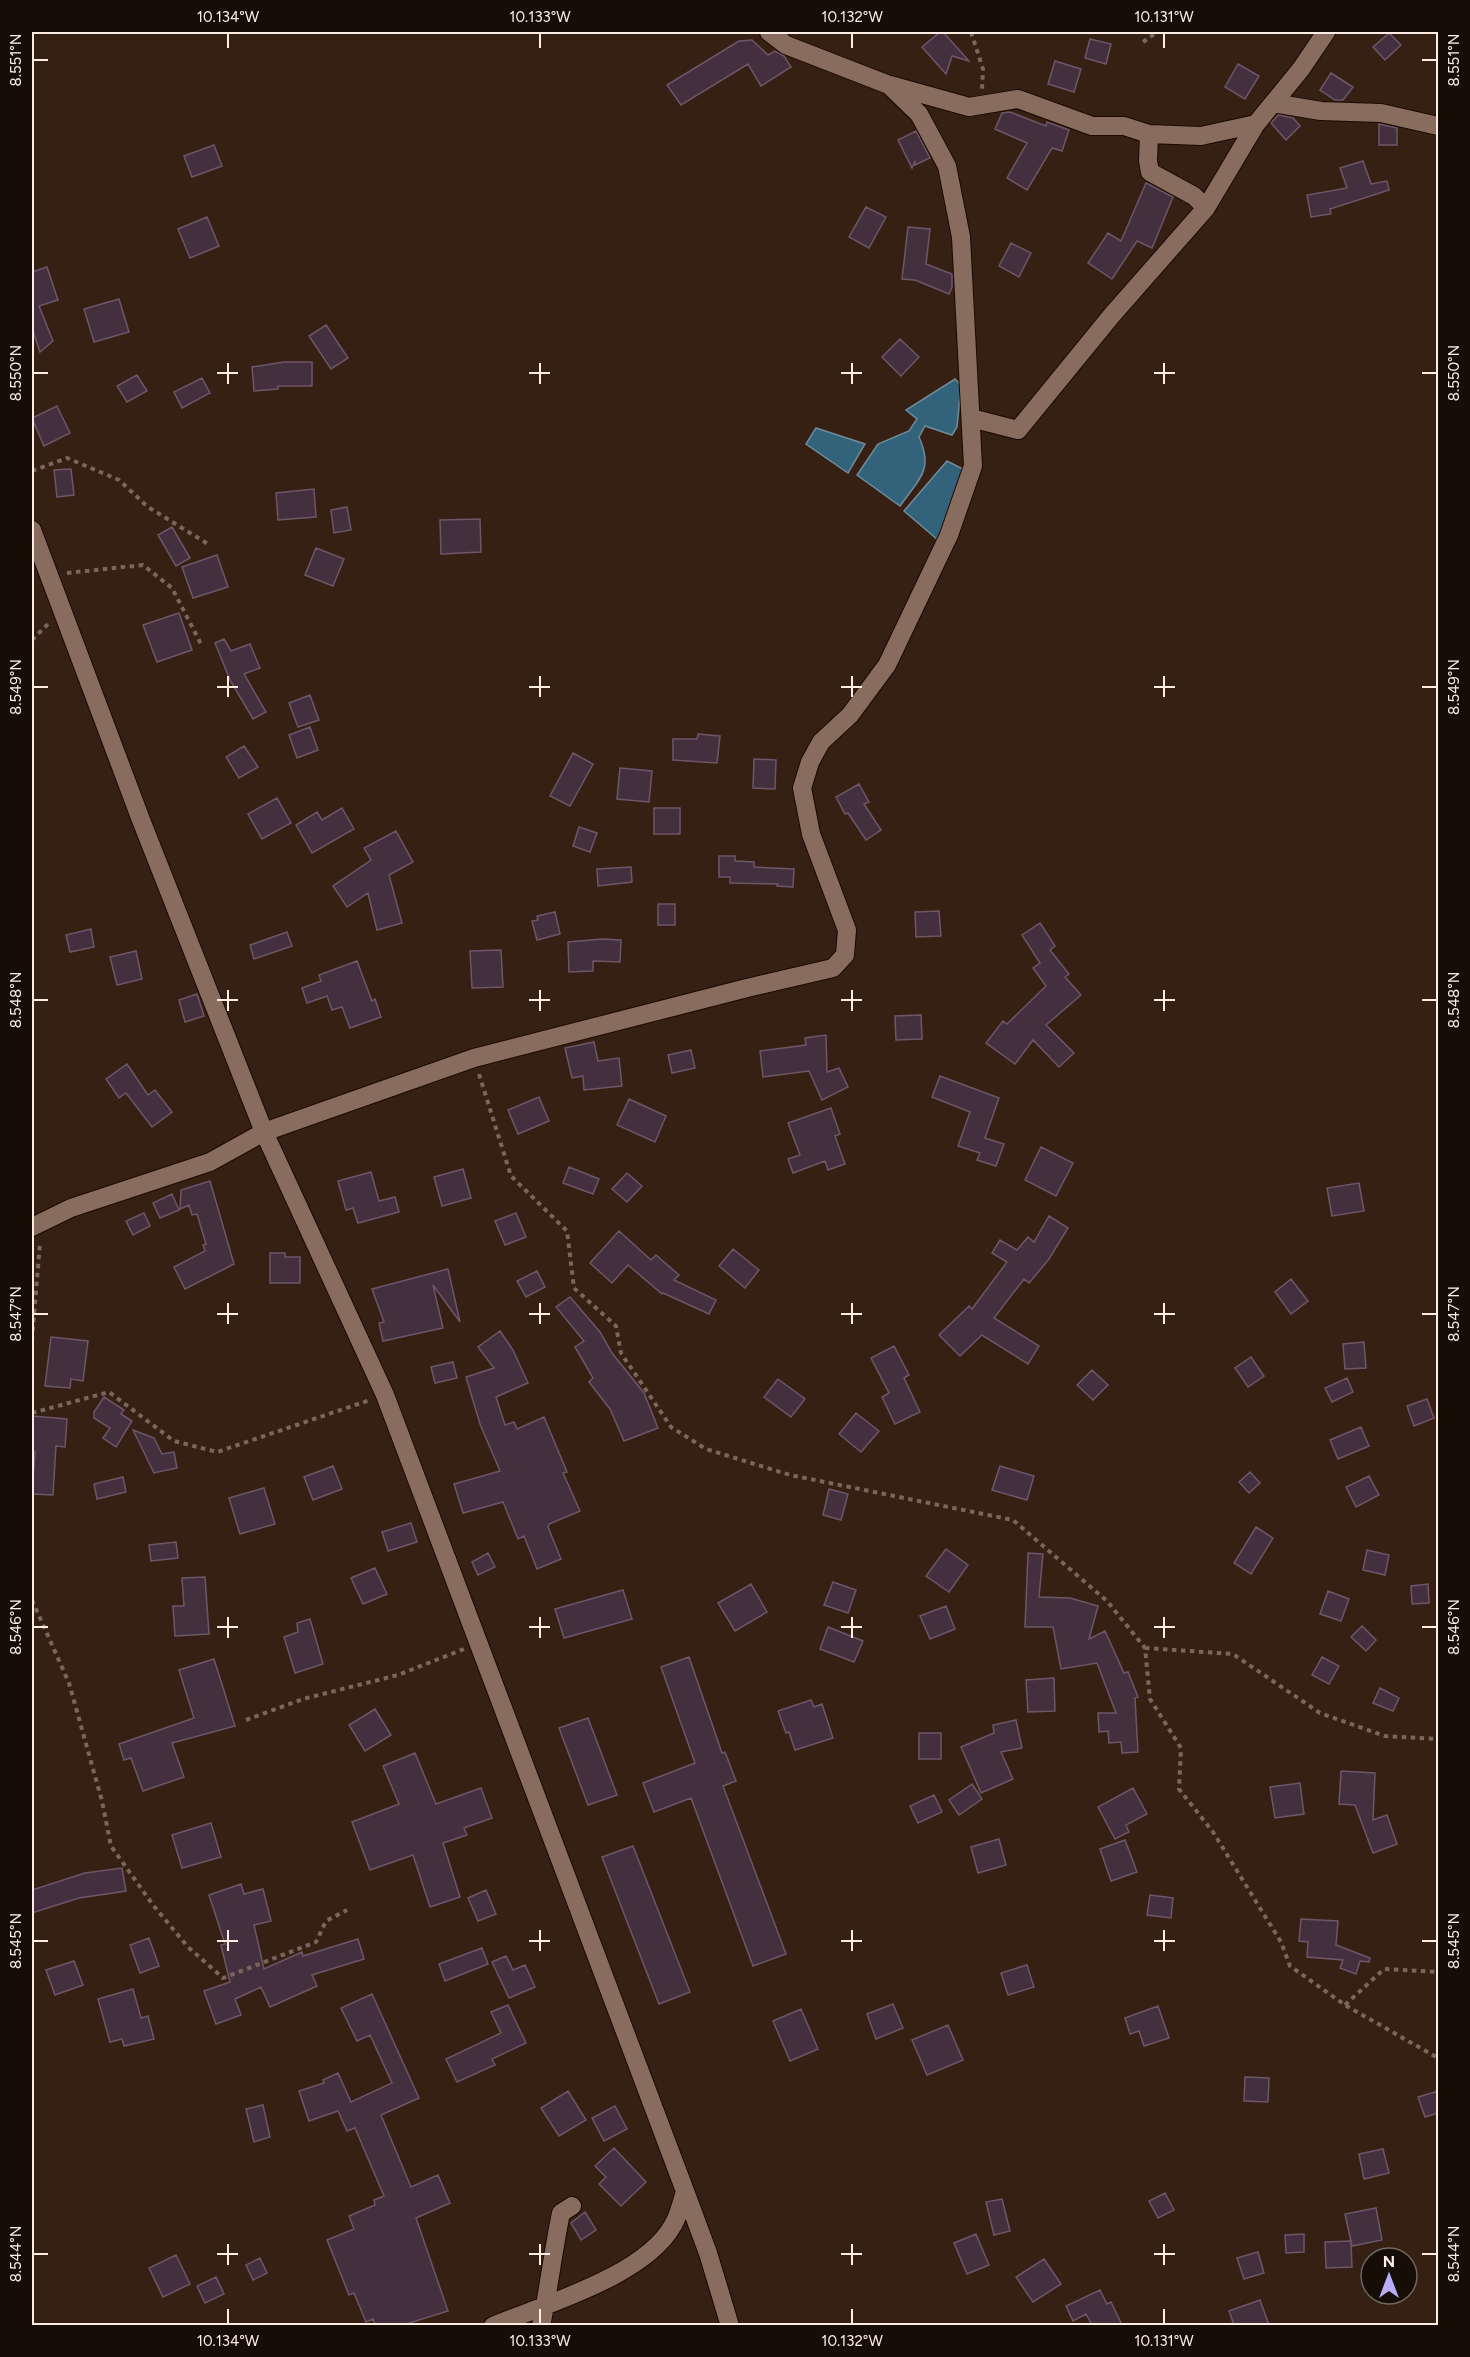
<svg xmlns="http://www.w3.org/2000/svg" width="1470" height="2357" font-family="Figtree,sans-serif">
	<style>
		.water { fill: #33627b; stroke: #708c9b; stroke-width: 1.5 }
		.building { fill: #442f3f; stroke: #6e5668; stroke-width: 1.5 }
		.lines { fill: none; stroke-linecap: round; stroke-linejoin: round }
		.minor-casing { stroke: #1d0901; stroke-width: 20 }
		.path { stroke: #7a665b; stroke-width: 4; stroke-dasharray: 4.5 4.5; stroke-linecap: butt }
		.minor { stroke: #886d5f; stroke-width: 18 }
		.ticks { fill: none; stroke: #fdede5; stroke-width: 2 }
		.neatline { fill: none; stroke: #fdede5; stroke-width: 2 }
		.ticks-label { font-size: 15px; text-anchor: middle; fill: #fdede5 }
	</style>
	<rect width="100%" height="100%" fill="#362014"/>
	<!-- water -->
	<path class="water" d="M 955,379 L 961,385 L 957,427 L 952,435 L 925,426 L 919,437 C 934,470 919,479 900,506 L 857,475 L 878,444 L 909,431 L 917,419 L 906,410 Z
		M 816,428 L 865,444 L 848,473 L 806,444 Z
		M 947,461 L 963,469 L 938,540 L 904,511 Z"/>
	<!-- building -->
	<path class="building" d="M 940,32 L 943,32 L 969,61 L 952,56 L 946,74 L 922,47 Z
		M 1389,33 L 1401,45 L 1385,60 L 1373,47 Z
		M 1090,39 L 1111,44 L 1106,64 L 1085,58 Z
		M 752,40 L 768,55 L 775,51 L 784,56 L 791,67 L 761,86 L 748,64 L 681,105 L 667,85 L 739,41 Z
		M 1055,61 L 1081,69 L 1074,92 L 1048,84 Z
		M 1238,64 L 1259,76 L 1245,99 L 1225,87 Z
		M 1331,73 L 1353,87 L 1343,100 L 1335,100 L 1320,90 Z
		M 1010,112 L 1046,126 L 1047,122 L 1069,130 L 1062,151 L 1052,148 L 1027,190 L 1007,178 L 1027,143 L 995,129 L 1002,113 Z
		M 1278,115 L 1293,118 L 1300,126 L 1286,140 L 1271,123 Z
		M 1379,124 L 1397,128 L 1397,145 L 1379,145 Z
		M 916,131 L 930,158 L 915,165 L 915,161 L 912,168 L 898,140 Z
		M 214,145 L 222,166 L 192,177 L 184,156 Z
		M 1363,161 L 1371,184 L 1387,181 L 1389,190 L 1330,209 L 1331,214 L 1311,217 L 1307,195 L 1347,188 L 1340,168 Z
		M 1146,183 L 1173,197 L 1152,248 L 1137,241 L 1112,279 L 1088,263 L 1108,233 L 1121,241 Z
		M 866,207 L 886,217 L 869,248 L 849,237 Z
		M 207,217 L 219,246 L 190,258 L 178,229 Z
		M 908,227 L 930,229 L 926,264 L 952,274 L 952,287 L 949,294 L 915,280 L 902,279 Z
		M 1011,243 L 1031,253 L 1019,277 L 999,266 Z
		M 47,267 L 58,300 L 39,306 L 53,341 L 40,352 L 32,328 L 32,272 Z
		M 119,299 L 129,332 L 94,342 L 84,309 Z
		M 326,325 L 348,358 L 331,369 L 309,336 Z
		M 900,339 L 919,357 L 901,376 L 882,357 Z
		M 284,362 L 312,362 L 312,386 L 278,386 L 278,389 L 254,391 L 252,367 Z
		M 137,375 L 147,391 L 127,402 L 117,386 Z
		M 202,378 L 210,393 L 182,408 L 174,392 Z
		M 57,406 L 70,433 L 44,446 L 32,418 Z
		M 71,469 L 74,495 L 57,497 L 54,470 Z
		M 314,489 L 316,517 L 278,520 L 276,493 Z
		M 347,507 L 351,530 L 334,533 L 331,510 Z
		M 480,519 L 481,552 L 441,554 L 440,520 Z
		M 172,527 L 190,558 L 176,566 L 158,535 Z
		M 316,548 L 344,559 L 333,586 L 305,575 Z
		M 217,555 L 228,587 L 193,598 L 182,567 Z
		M 179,613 L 192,650 L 157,662 L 143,625 Z
		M 224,639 L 231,651 L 250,644 L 260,668 L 244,674 L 266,712 L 253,719 L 230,680 L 215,643 Z
		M 310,695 L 319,720 L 298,727 L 289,703 Z
		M 310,727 L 318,750 L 297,758 L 289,735 Z
		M 698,734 L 720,736 L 717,763 L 673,760 L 673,739 L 697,739 Z
		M 244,746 L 258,767 L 239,778 L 226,757 Z
		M 573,753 L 593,764 L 570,806 L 550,796 Z
		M 754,759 L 776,760 L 775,789 L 753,788 Z
		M 620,768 L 652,771 L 649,802 L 617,799 Z
		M 859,784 L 869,802 L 864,804 L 881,830 L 866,840 L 848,813 L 845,814 L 836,797 Z
		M 277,798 L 291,823 L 262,839 L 248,814 Z
		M 342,808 L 354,829 L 312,853 L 296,825 L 317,812 L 322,820 Z
		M 654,808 L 680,808 L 680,834 L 654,834 Z
		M 579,827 L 597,833 L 590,852 L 573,846 Z
		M 396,831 L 413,862 L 389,875 L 402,923 L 377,930 L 368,893 L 347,907 L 333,886 L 371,860 L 364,848 Z
		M 719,856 L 735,856 L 735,861 L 754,862 L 754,867 L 794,869 L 793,887 L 777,886 L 778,884 L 730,883 L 730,877 L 719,877 Z
		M 631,867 L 632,882 L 598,886 L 597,869 Z
		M 658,904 L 675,904 L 675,925 L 658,925 Z
		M 939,911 L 941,936 L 916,937 L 915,912 Z
		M 555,912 L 560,934 L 537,940 L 532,921 L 538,920 L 537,916 Z
		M 1040,923 L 1055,946 L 1050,950 L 1069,974 L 1065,977 L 1081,995 L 1046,1025 L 1074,1053 L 1059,1067 L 1033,1040 L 1015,1064 L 986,1043 L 1003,1021 L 1007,1024 L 1046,986 L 1033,968 L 1040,963 L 1022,935 Z
		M 91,929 L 94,947 L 70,952 L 66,935 Z
		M 287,932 L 292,946 L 254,959 L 250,945 Z
		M 602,939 L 621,940 L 620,962 L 593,961 L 593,971 L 569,972 L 568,942 Z
		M 501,950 L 503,987 L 472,988 L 470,951 Z
		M 136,951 L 142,979 L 117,985 L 110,957 Z
		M 357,961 L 372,1001 L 375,999 L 381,1017 L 350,1028 L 342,1007 L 332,1010 L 327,996 L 307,1003 L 302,988 L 321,981 L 319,975 Z
		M 197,994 L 204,1016 L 185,1022 L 179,1000 Z
		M 921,1015 L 922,1039 L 896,1040 L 895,1016 Z
		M 826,1035 L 827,1072 L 839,1068 L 848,1087 L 822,1100 L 809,1071 L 763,1077 L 760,1051 L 806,1045 L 805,1038 Z
		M 594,1042 L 598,1061 L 619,1058 L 622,1086 L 584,1090 L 583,1076 L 572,1078 L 565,1048 Z
		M 691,1050 L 695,1068 L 672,1073 L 668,1055 Z
		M 127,1064 L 148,1095 L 155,1090 L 172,1112 L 152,1127 L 126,1093 L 119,1098 L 106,1079 Z
		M 940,1076 L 999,1098 L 985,1138 L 1004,1144 L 996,1166 L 977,1160 L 980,1153 L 958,1146 L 970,1112 L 932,1097 Z
		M 539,1097 L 549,1121 L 518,1134 L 508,1110 Z
		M 629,1099 L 666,1116 L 655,1142 L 617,1125 Z
		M 831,1108 L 840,1134 L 835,1136 L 845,1164 L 828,1170 L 825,1161 L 793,1173 L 788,1159 L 800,1155 L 788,1123 Z
		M 1041,1147 L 1073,1163 L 1056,1196 L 1025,1180 Z
		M 569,1167 L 599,1179 L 593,1194 L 563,1183 Z
		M 463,1169 L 471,1198 L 442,1206 L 434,1177 Z
		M 371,1172 L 379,1201 L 395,1197 L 399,1212 L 358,1223 L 353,1208 L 346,1210 L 338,1181 Z
		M 627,1173 L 642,1186 L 627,1202 L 612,1189 Z
		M 210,1181 L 234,1264 L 185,1289 L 174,1267 L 205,1251 L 203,1245 L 206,1244 L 197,1214 L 192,1215 L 189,1205 L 180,1209 L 181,1190 Z
		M 1359,1183 L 1364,1211 L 1332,1216 L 1327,1188 Z
		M 172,1194 L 179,1210 L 160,1218 L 153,1203 Z
		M 144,1213 L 150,1226 L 133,1235 L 126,1221 Z
		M 516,1213 L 526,1237 L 505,1245 L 495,1221 Z
		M 1049,1216 L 1068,1228 L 1049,1259 L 1029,1283 L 1024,1279 L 994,1318 L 1039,1346 L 1028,1364 L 982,1335 L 960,1356 L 939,1335 L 969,1306 L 972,1309 L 1007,1262 L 992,1253 L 1000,1240 L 1017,1250 L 1028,1237 L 1034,1242 Z
		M 619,1231 L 651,1260 L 656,1255 L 679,1275 L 674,1280 L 716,1300 L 709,1314 L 663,1293 L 662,1294 L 628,1265 L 612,1283 L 590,1263 Z
		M 733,1249 L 759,1270 L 745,1288 L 719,1266 Z
		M 270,1253 L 285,1253 L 285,1257 L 300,1257 L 300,1283 L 270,1283 Z
		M 448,1269 L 460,1322 L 433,1285 L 443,1328 L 383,1341 L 379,1323 L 384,1322 L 372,1289 Z
		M 537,1271 L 545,1287 L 526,1297 L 517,1281 Z
		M 1291,1279 L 1308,1301 L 1291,1314 L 1275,1292 Z
		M 570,1297 L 600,1332 L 612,1353 L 644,1393 L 658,1428 L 624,1441 L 610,1409 L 589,1382 L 593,1378 L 575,1347 L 584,1341 L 556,1307 Z
		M 500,1331 L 513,1350 L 528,1383 L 496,1397 L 505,1425 L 514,1422 L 517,1429 L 544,1417 L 567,1472 L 563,1473 L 580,1511 L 549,1524 L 548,1527 L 561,1559 L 537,1569 L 524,1536 L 518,1539 L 503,1502 L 463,1513 L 454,1484 L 500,1471 L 480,1424 L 466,1377 L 494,1368 L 478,1347 Z
		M 51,1337 L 88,1341 L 83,1381 L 71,1379 L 70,1388 L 45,1386 Z
		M 1364,1342 L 1366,1368 L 1345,1369 L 1343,1344 Z
		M 894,1346 L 909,1375 L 904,1378 L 920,1412 L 895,1424 L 882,1397 L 889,1393 L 871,1358 Z
		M 1251,1357 L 1264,1376 L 1248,1387 L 1235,1368 Z
		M 453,1362 L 457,1378 L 435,1383 L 431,1367 Z
		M 1092,1370 L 1108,1385 L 1093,1400 L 1077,1385 Z
		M 1347,1378 L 1353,1392 L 1332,1402 L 1325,1388 Z
		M 778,1379 L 805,1399 L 791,1417 L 764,1397 Z
		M 104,1397 L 124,1410 L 121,1414 L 132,1421 L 116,1447 L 103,1438 L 110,1428 L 94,1418 L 94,1412 Z
		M 1427,1399 L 1434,1418 L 1414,1426 L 1407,1406 Z
		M 856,1413 L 879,1431 L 861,1452 L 839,1434 Z
		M 32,1416 L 67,1419 L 65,1447 L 56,1446 L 53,1495 L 32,1494 L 35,1452 L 32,1454 Z
		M 1361,1427 L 1369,1446 L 1338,1459 L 1330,1440 Z
		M 133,1430 L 154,1438 L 162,1454 L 174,1452 L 177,1468 L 154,1473 Z
		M 333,1466 L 342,1489 L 313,1500 L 304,1477 Z
		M 1000,1466 L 1034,1476 L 1027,1500 L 992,1490 Z
		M 1250,1472 L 1260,1483 L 1249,1493 L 1239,1482 Z
		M 1369,1476 L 1379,1495 L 1356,1507 L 1346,1487 Z
		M 123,1477 L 126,1492 L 97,1499 L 94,1484 Z
		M 264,1488 L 275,1524 L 240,1534 L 229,1498 Z
		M 829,1489 L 848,1494 L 841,1520 L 823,1515 Z
		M 411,1523 L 417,1542 L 388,1551 L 382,1532 Z
		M 1256,1527 L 1273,1538 L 1251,1574 L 1234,1563 Z
		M 176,1542 L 178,1558 L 151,1561 L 149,1545 Z
		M 946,1549 L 968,1565 L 949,1592 L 926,1576 Z
		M 1367,1550 L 1389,1555 L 1385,1575 L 1363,1570 Z
		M 488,1553 L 495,1567 L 478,1575 L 472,1562 Z
		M 1028,1553 L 1043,1554 L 1039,1597 L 1070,1598 L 1098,1606 L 1089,1639 L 1105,1631 L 1124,1673 L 1128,1672 L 1138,1697 L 1135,1698 L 1138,1752 L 1122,1753 L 1121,1742 L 1109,1743 L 1108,1731 L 1099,1732 L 1098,1713 L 1116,1713 L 1097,1663 L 1061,1669 L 1053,1627 L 1025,1627 Z
		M 375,1568 L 387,1594 L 363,1604 L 351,1578 Z
		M 205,1577 L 209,1634 L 175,1636 L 173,1606 L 184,1606 L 182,1578 Z
		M 833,1582 L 856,1590 L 848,1613 L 824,1605 Z
		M 751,1584 L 767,1612 L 735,1631 L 718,1603 Z
		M 1428,1584 L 1429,1603 L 1412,1604 L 1411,1586 Z
		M 623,1590 L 632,1619 L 564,1638 L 555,1609 Z
		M 1328,1591 L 1349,1599 L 1341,1621 L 1320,1614 Z
		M 946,1606 L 955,1629 L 930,1639 L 920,1616 Z
		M 310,1619 L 323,1664 L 295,1673 L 284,1637 L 298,1632 L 297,1623 Z
		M 1362,1626 L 1376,1640 L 1366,1651 L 1351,1637 Z
		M 828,1627 L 863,1641 L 854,1662 L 820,1649 Z
		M 689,1657 L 722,1753 L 725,1752 L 736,1781 L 723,1786 L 786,1954 L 753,1966 L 691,1798 L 654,1812 L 643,1783 L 695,1763 L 661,1667 Z
		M 1322,1657 L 1339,1666 L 1329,1684 L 1312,1675 Z
		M 214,1659 L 235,1726 L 172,1743 L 184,1777 L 143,1791 L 131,1758 L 124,1760 L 119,1744 L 194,1718 L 179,1670 Z
		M 1054,1678 L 1055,1711 L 1028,1712 L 1026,1680 Z
		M 1380,1688 L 1399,1698 L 1393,1711 L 1373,1703 Z
		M 811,1700 L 814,1707 L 822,1704 L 833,1738 L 795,1750 L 789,1732 L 786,1733 L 778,1711 Z
		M 375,1709 L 391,1735 L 365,1751 L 349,1725 Z
		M 588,1718 L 617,1795 L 588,1805 L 559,1728 Z
		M 1016,1720 L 1022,1748 L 1001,1752 L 1013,1779 L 981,1793 L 961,1747 L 994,1733 L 993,1725 Z
		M 919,1733 L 941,1733 L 941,1759 L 919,1759 Z
		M 415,1753 L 436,1804 L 481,1788 L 492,1818 L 464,1828 L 467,1835 L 443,1843 L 460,1897 L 430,1907 L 413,1855 L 370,1870 L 352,1822 L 399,1804 L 383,1766 Z
		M 1341,1771 L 1375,1773 L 1373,1820 L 1387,1815 L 1397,1844 L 1373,1853 L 1355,1805 L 1339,1804 Z
		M 1300,1783 L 1304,1814 L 1275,1818 L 1270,1787 Z
		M 972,1784 L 982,1799 L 959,1815 L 949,1800 Z
		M 1133,1788 L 1147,1814 L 1126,1825 L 1129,1832 L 1115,1839 L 1098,1807 Z
		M 934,1795 L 942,1812 L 918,1823 L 910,1806 Z
		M 211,1823 L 221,1857 L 182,1868 L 172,1835 Z
		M 999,1839 L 1006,1865 L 978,1873 L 971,1847 Z
		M 1125,1840 L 1137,1872 L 1111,1881 L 1100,1849 Z
		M 633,1846 L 690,1992 L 659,2004 L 602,1857 Z
		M 122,1868 L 126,1891 L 79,1898 L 32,1913 L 32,1890 L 85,1873 Z
		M 241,1884 L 244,1894 L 263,1889 L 271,1921 L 254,1925 L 264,1969 L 302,1952 L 303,1956 L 358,1939 L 364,1959 L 312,1975 L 317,1986 L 270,2007 L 261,1987 L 235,1999 L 241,2015 L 216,2024 L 204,1991 L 230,1982 L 221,1945 L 225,1944 L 209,1895 Z
		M 486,1890 L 496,1914 L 478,1921 L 468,1898 Z
		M 1150,1895 L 1173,1898 L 1171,1918 L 1147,1915 Z
		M 1301,1919 L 1338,1921 L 1336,1945 L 1370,1958 L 1369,1962 L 1360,1961 L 1356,1974 L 1340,1968 L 1343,1960 L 1307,1957 L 1308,1942 L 1299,1941 Z
		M 149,1938 L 159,1966 L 140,1973 L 130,1945 Z
		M 482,1948 L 488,1964 L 445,1981 L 439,1964 Z
		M 506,1956 L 513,1970 L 525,1965 L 535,1987 L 509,1998 L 492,1962 Z
		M 74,1961 L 83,1985 L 55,1995 L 46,1970 Z
		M 1027,1965 L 1034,1987 L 1008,1995 L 1001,1973 Z
		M 133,1989 L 141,2018 L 148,2016 L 154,2039 L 124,2046 L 122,2039 L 110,2042 L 98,1999 Z
		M 372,1994 L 419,2098 L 381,2115 L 411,2187 L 438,2175 L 450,2203 L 416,2218 L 448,2311 L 403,2325 L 375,2325 L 373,2319 L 366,2322 L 354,2293 L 349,2295 L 327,2240 L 354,2229 L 349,2216 L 375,2205 L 374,2200 L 384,2196 L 355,2128 L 347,2131 L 338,2111 L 309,2121 L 299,2091 L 324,2083 L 323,2080 L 338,2073 L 351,2102 L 392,2083 L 370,2035 L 357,2041 L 341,2008 Z
		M 893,2004 L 903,2028 L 876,2039 L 867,2014 Z
		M 508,2005 L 526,2043 L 492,2059 L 495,2065 L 457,2082 L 446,2059 L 501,2033 L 491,2012 Z
		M 1158,2006 L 1169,2038 L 1144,2046 L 1139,2031 L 1130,2034 L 1125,2018 Z
		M 801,2009 L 818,2049 L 790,2061 L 773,2021 Z
		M 948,2025 L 963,2060 L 927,2075 L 912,2040 Z
		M 1245,2077 L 1269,2078 L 1268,2102 L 1244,2101 Z
		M 568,2091 L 586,2120 L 559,2136 L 541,2108 Z
		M 1438,2091 L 1438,2113 L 1425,2117 L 1418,2097 Z
		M 263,2105 L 270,2137 L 254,2142 L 246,2109 Z
		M 615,2106 L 627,2129 L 604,2141 L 592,2118 Z
		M 614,2148 L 646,2182 L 621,2206 L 599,2184 L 606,2177 L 595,2166 Z
		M 1383,2149 L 1389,2173 L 1364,2179 L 1359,2154 Z
		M 1165,2193 L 1174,2210 L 1158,2218 L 1149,2201 Z
		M 1002,2199 L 1010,2231 L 994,2235 L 986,2202 Z
		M 1376,2208 L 1382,2240 L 1352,2246 L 1345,2214 Z
		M 585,2212 L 596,2230 L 581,2240 L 571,2223 Z
		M 976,2234 L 989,2265 L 967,2274 L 954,2243 Z
		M 1304,2234 L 1304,2252 L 1286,2253 L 1285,2235 Z
		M 1351,2241 L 1352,2267 L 1326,2268 L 1325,2242 Z
		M 1258,2252 L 1264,2273 L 1244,2279 L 1237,2258 Z
		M 176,2255 L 190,2284 L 163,2297 L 149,2268 Z
		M 260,2258 L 267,2273 L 253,2280 L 246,2265 Z
		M 1044,2259 L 1061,2284 L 1033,2302 L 1016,2277 Z
		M 216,2277 L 224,2294 L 205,2303 L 197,2286 Z
		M 1100,2290 L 1107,2304 L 1111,2302 L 1122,2325 L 1092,2325 L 1086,2314 L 1073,2321 L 1066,2306 Z
		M 1260,2300 L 1269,2325 L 1234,2325 L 1229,2311 Z"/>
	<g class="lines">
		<defs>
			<path id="minor" d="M 890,85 L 969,107 L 1018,99 L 1092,126 L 1124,126 L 1149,134 L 1201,136 L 1256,124
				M 1273,103 L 1321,111 L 1381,113 L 1438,126
				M 1149,134 L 1148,161 L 1150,172 L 1194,196 L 1206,208
				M 971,418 L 1018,430 L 1112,315 L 1206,208 L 1256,124 L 1301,69 L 1326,32
				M 32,530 L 141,820 L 264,1132 L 385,1395 L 685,2191 L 708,2253 L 730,2326
				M 32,1227 L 71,1208 L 210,1162 L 264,1132 L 474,1058 L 747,988 L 833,968 L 845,955 L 847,930 L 811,834 L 802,788 L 810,762 L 821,742 L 850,715 L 887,665 L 949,535 L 973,466 L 961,237 L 947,166 L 919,114 L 889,85 L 786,45 L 769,32
				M 493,2326 C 545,2304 645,2276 673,2225 C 679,2215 682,2202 685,2191
				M 541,2326 C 549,2288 553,2251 561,2213 L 572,2206"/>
		</defs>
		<!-- minor casing -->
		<use href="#minor" class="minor-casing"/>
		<!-- path -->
		<path class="path" d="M 971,32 L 983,69 L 982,89
			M 1143,42 L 1157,32
			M 32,471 L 67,458 L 119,480 L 148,507 L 208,544
			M 67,573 L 143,565 L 172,588 L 202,646
			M 32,640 L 48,624
			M 479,1074 L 511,1176 L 567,1231 L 574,1288 L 616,1326 L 621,1353 L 671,1427 L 706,1449 L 790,1475 L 1013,1520 L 1107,1601 L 1145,1648 L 1150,1699 L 1181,1748 L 1179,1789 L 1213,1832 L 1281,1942 L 1290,1966 L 1345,2005 L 1438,2058
			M 32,1340 L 40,1243
			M 32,1413 L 109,1392 L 174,1441 L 217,1452 L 370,1400
			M 32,1600 L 69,1683 L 102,1801 L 111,1846 L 153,1905 L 188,1947 L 223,1978 L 316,1942 L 326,1921 L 347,1910
			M 1145,1648 L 1233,1654 L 1320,1713 L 1385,1736 L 1438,1739
			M 246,1720 L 303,1699 L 398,1675 L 464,1649
			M 1345,2005 L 1384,1969 L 1438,1972"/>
		<!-- minor -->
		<use href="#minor" class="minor"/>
	</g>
	<!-- ticks -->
	<path class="ticks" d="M 228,33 L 228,48M 540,33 L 540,48M 852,33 L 852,48M 1164,33 L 1164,48M 33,60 L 48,60M 1422,60 L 1437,60M 228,363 L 228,384M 540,363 L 540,384M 852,363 L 852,384M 1164,363 L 1164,384M 33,373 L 48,373M 217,373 L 238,373M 529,373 L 550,373M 841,373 L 862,373M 1154,373 L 1175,373M 1422,373 L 1437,373M 228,676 L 228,697M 540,676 L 540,697M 852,676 L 852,697M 1164,676 L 1164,697M 33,687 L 48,687M 217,687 L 238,687M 529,687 L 550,687M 841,687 L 862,687M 1154,687 L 1175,687M 1422,687 L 1437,687M 228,990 L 228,1011M 540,990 L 540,1011M 852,990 L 852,1011M 1164,990 L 1164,1011M 33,1000 L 48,1000M 217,1000 L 238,1000M 529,1000 L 550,1000M 841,1000 L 862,1000M 1154,1000 L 1175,1000M 1422,1000 L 1437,1000M 228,1303 L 228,1324M 540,1303 L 540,1324M 852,1303 L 852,1324M 1164,1303 L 1164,1324M 33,1314 L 48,1314M 217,1314 L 238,1314M 529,1314 L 550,1314M 841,1314 L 862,1314M 1154,1314 L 1175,1314M 1422,1314 L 1437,1314M 228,1617 L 228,1638M 540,1617 L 540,1638M 852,1617 L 852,1638M 1164,1617 L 1164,1638M 33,1627 L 48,1627M 217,1627 L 238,1627M 529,1627 L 550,1627M 841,1627 L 862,1627M 1154,1627 L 1175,1627M 1422,1627 L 1437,1627M 228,1930 L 228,1951M 540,1930 L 540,1951M 852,1930 L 852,1951M 1164,1930 L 1164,1951M 33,1941 L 48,1941M 217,1941 L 238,1941M 529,1941 L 550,1941M 841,1941 L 862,1941M 1154,1941 L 1175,1941M 1422,1941 L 1437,1941M 228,2244 L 228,2265M 540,2244 L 540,2265M 852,2244 L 852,2265M 1164,2244 L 1164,2265M 33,2254 L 48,2254M 217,2254 L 238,2254M 529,2254 L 550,2254M 841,2254 L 862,2254M 1154,2254 L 1175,2254M 1422,2254 L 1437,2254M 228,2309 L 228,2324M 540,2309 L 540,2324M 852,2309 L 852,2324M 1164,2309 L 1164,2324"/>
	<!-- border -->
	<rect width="1470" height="2357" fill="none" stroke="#160d07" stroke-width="66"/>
	<!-- north arrow -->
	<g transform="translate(1389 2276)"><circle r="28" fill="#160d07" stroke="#726760" stroke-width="1.5"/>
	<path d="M0-4.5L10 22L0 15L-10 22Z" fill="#b8abf7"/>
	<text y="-9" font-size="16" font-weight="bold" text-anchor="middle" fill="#fdede5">N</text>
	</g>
	<rect x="33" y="33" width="1404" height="2291" class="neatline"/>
	<g class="ticks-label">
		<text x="228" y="22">10.134°W</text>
		<text x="540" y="22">10.133°W</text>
		<text x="852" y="22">10.132°W</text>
		<text x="1164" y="22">10.131°W</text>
		<text transform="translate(16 60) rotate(-90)" y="5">8.551°N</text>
		<text transform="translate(1454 60) rotate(-90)" y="5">8.551°N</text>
		<text transform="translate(16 373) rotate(-90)" y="5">8.550°N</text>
		<text transform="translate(1454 373) rotate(-90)" y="5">8.550°N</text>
		<text transform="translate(16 687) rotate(-90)" y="5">8.549°N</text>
		<text transform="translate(1454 687) rotate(-90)" y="5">8.549°N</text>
		<text transform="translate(16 1000) rotate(-90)" y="5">8.548°N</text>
		<text transform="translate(1454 1000) rotate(-90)" y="5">8.548°N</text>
		<text transform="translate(16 1314) rotate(-90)" y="5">8.547°N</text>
		<text transform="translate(1454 1314) rotate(-90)" y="5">8.547°N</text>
		<text transform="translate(16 1627) rotate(-90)" y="5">8.546°N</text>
		<text transform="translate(1454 1627) rotate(-90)" y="5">8.546°N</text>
		<text transform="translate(16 1941) rotate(-90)" y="5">8.545°N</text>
		<text transform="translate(1454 1941) rotate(-90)" y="5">8.545°N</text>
		<text transform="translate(16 2254) rotate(-90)" y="5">8.544°N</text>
		<text transform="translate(1454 2254) rotate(-90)" y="5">8.544°N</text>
		<text x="228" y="2346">10.134°W</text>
		<text x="540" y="2346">10.133°W</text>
		<text x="852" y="2346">10.132°W</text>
		<text x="1164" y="2346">10.131°W</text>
	</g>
</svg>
